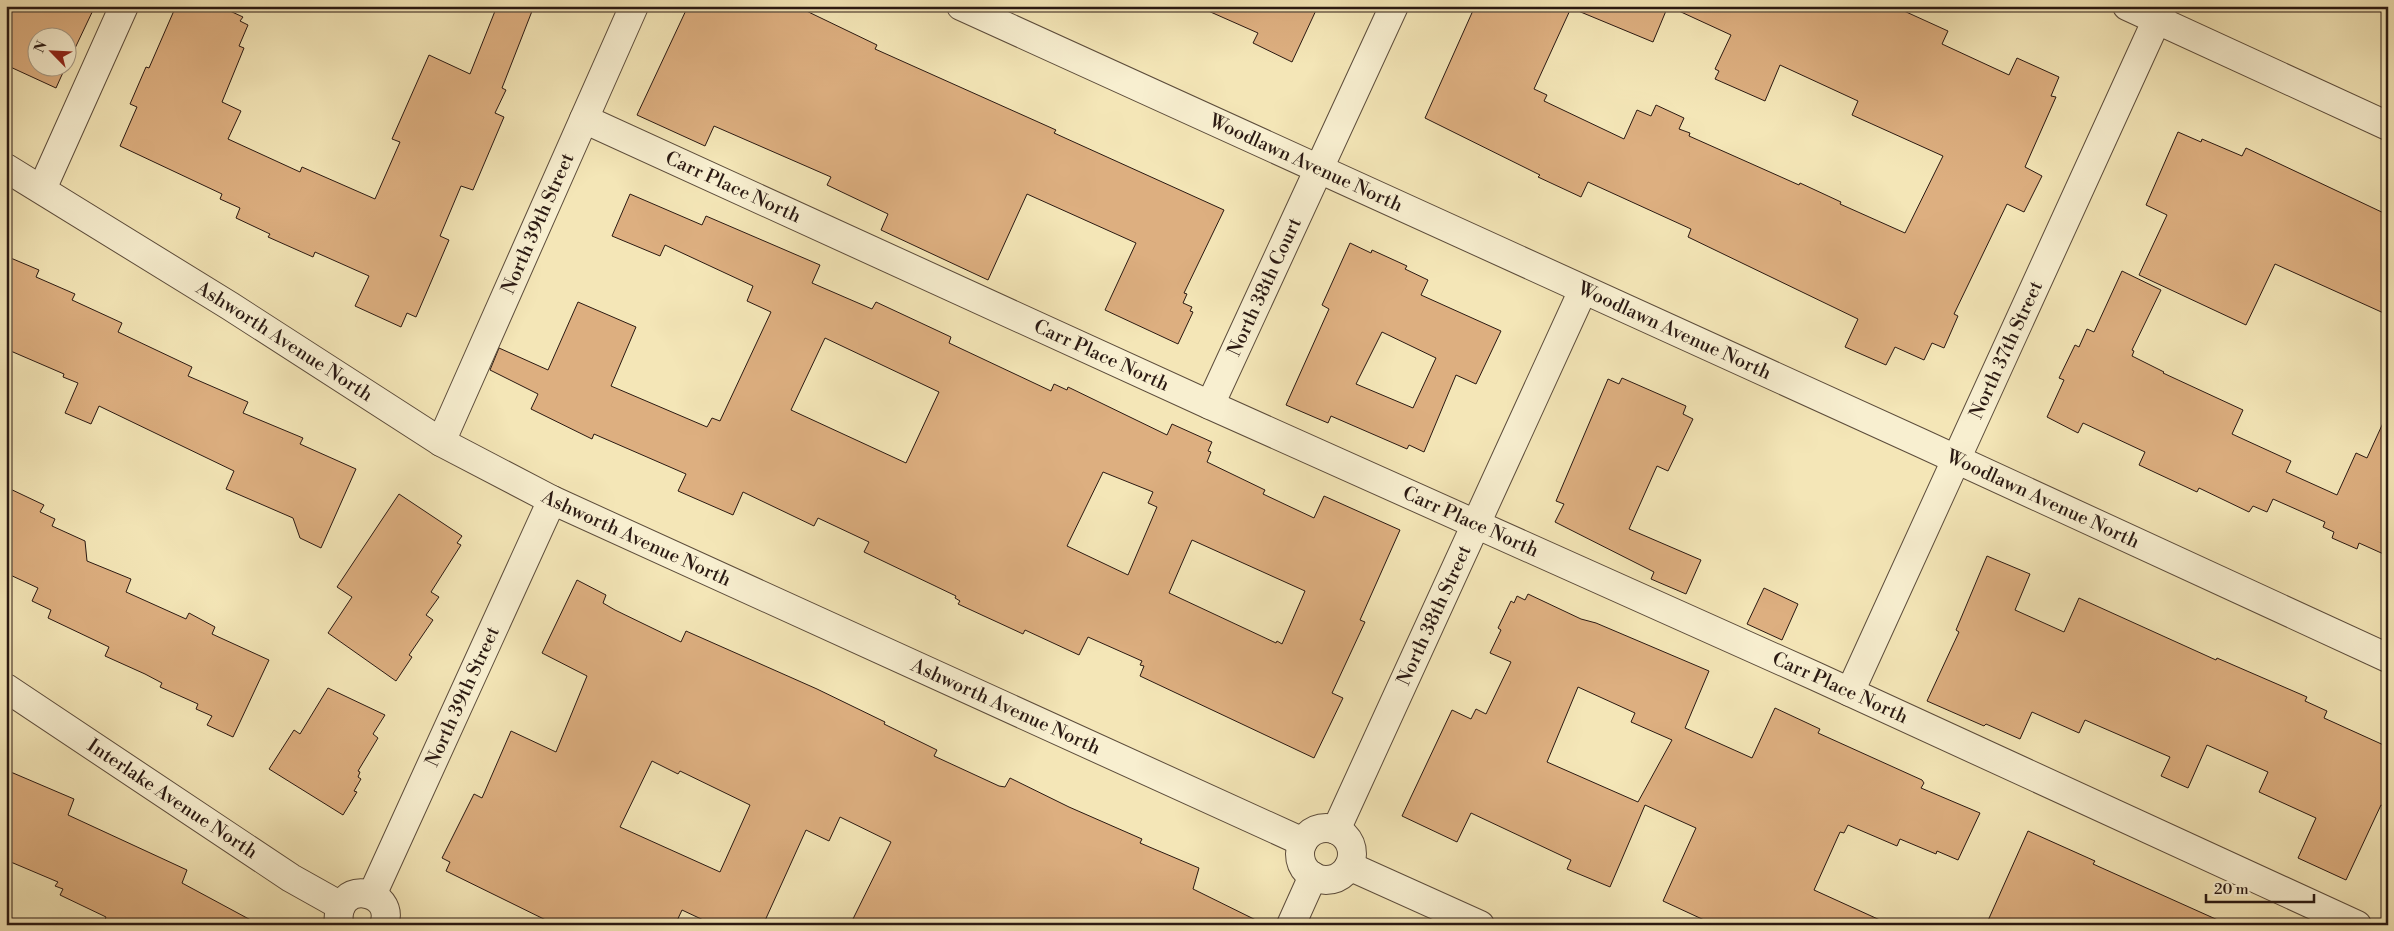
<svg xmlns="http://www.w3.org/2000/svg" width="2394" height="931" font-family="'Libre Bodoni',serif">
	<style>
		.building { fill: #ddaf80; stroke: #2a1912; fill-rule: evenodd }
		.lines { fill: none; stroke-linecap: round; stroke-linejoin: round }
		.street-casing { stroke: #5c4c3b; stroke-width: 30 }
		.street { stroke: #f8efd0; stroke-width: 28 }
		.labels { text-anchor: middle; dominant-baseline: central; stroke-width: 5; stroke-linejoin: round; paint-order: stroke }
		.street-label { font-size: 19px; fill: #2a1912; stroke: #f8efd0 }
	</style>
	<rect width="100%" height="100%" fill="#f4e6b7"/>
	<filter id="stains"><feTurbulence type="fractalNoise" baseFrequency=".004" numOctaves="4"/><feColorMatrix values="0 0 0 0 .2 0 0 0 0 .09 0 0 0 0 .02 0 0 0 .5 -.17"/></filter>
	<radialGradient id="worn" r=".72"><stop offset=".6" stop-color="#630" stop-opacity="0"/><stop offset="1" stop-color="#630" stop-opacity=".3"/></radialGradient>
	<!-- building -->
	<path class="building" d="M 6,6 L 95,6 L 68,63 L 68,38 L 38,38 L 38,68 L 65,68 L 56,88 L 6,65 Z
		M 176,6 L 219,6 L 243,17 L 240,21 L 248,25 L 239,46 L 244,48 L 222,102 L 241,111 L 228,139 L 300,172 L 302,167 L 375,199 L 400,142 L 392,139 L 429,55 L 470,74 L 497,6 L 534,6 L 502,88 L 506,90 L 495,113 L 504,117 L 473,190 L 461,186 L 440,236 L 449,240 L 416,317 L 407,313 L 401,327 L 355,306 L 369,276 L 315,252 L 313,257 L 268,237 L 270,234 L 236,218 L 240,208 L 220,199 L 222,194 L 120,146 L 137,107 L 130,104 L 146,67 L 149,68 Z
		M 688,6 L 796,6 L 877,45 L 875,49 L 1056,130 L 1054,133 L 1224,210 L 1184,293 L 1187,294 L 1183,303 L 1192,307 L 1190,311 L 1193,312 L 1178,344 L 1105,310 L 1136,243 L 1027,194 L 988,280 L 881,230 L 888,214 L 827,185 L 831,177 L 714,126 L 705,146 L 637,115 Z
		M 1197,6 L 1318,6 L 1292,62 L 1253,43 L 1258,33 Z
		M 1475,6 L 1893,6 L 1948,31 L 1942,44 L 2009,75 L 2017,58 L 2059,77 L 2051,96 L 2056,97 L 2025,167 L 2042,176 L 2024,212 L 2007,204 L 1954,314 L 1958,316 L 1944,348 L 1932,343 L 1924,360 L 1895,347 L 1886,365 L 1845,347 L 1858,319 L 1688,237 L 1691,229 L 1588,182 L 1581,197 L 1538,177 L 1540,175 L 1425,118 ZM 1668,6 L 1731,35 L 1715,69 L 1719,71 L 1715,79 L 1765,101 L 1780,65 L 1858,101 L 1852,115 L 1943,156 L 1905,233 L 1840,204 L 1841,202 L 1800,183 L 1799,185 L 1689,136 L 1690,133 L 1679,129 L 1684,118 L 1656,105 L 1651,116 L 1637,110 L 1624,139 L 1544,101 L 1547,95 L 1534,89 L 1571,8 L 1653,42 Z
		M 2178,132 L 2201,142 L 2202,139 L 2242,156 L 2246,148 L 2388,215 L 2388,315 L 2275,264 L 2246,325 L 2139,275 L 2167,215 L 2146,205 Z
		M 630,194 L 702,225 L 706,216 L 820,265 L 812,283 L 872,309 L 876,302 L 951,337 L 949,343 L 1051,391 L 1054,384 L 1067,390 L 1068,387 L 1167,435 L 1172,424 L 1212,442 L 1208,451 L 1211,452 L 1207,462 L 1265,490 L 1263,494 L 1314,518 L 1324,496 L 1400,530 L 1360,620 L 1365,622 L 1332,693 L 1343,698 L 1314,758 L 1140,676 L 1144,666 L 1140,665 L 1142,661 L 1088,637 L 1079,655 L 1025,630 L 1023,634 L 958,604 L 960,601 L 955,598 L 956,596 L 864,552 L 869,542 L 818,518 L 814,526 L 743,492 L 733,515 L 678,491 L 686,474 L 594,434 L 592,439 L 531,409 L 538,394 L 490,370 L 499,348 L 548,370 L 578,302 L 636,327 L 611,386 L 707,427 L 712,418 L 720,421 L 771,312 L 747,301 L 753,286 L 665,245 L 660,256 L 612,236 ZM 825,338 L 939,392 L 906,463 L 791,410 ZM 1103,472 L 1153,492 L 1148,503 L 1157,507 L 1128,575 L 1067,546 ZM 1192,540 L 1305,591 L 1282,644 L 1277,641 L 1276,643 L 1169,593 Z
		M 1350,243 L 1371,253 L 1372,250 L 1407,266 L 1405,269 L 1428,280 L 1421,295 L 1501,331 L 1476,384 L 1456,375 L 1424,452 L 1409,445 L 1407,449 L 1331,416 L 1328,423 L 1286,405 L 1329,309 L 1322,305 ZM 1382,332 L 1436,358 L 1413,408 L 1356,384 Z
		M 6,256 L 39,270 L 36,277 L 75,294 L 72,300 L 122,323 L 118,332 L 192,367 L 188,376 L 248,402 L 243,413 L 303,438 L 300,444 L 356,469 L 321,548 L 300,538 L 293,518 L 226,489 L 234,471 L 99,406 L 91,424 L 65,413 L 78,383 L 63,377 L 64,374 L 6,349 Z
		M 2122,271 L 2161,290 L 2132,350 L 2134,351 L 2132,356 L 2164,372 L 2163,373 L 2243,410 L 2232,434 L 2291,461 L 2286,472 L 2337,495 L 2356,453 L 2367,458 L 2388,412 L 2388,556 L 2359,543 L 2357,549 L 2332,538 L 2334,532 L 2323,527 L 2325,522 L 2273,499 L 2267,512 L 2253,506 L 2249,512 L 2199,488 L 2197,492 L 2139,465 L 2145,452 L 2083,423 L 2078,433 L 2047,417 L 2064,380 L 2059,378 L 2075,345 L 2079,347 L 2087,329 L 2094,332 Z
		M 1622,378 L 1686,406 L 1683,414 L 1693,419 L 1668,471 L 1657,466 L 1629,529 L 1701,560 L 1686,594 L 1651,579 L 1654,572 L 1555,522 L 1564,504 L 1556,501 L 1608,379 L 1619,384 Z
		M 6,487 L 44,505 L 40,512 L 55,519 L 52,526 L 85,541 L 87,561 L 131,579 L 126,592 L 186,619 L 189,613 L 215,627 L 212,634 L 269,660 L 233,737 L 207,725 L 212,716 L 196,709 L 198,704 L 160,687 L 162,683 L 145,674 L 105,656 L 109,647 L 48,618 L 51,610 L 32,601 L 38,588 L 6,573 Z
		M 399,494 L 462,536 L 457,543 L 461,545 L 431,592 L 439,597 L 426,615 L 433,620 L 409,655 L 412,657 L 396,681 L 328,633 L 352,597 L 337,587 Z
		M 1987,556 L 2030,574 L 2015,610 L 2064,632 L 2079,598 L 2216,660 L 2217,658 L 2307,697 L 2305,701 L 2327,711 L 2324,718 L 2388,747 L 2388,808 L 2381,805 L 2346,880 L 2298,858 L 2316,818 L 2259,792 L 2268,772 L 2207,745 L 2188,788 L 2161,776 L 2170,757 L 2085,720 L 2079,733 L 2032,712 L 2020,739 L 1986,724 L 1984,726 L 1927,701 L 1959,632 L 1956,630 Z
		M 577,580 L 606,595 L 603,603 L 615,610 L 681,642 L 686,631 L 817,689 L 885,722 L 884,724 L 937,750 L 934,756 L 999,786 L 1005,787 L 1010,778 L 1069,807 L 1142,839 L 1140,843 L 1199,868 L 1193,889 L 1266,925 L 850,925 L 891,842 L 840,817 L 829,841 L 806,830 L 763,925 L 714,925 L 682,910 L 675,925 L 556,925 L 446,871 L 450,862 L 442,858 L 474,794 L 482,798 L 511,731 L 556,752 L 587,676 L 542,653 ZM 652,761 L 678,774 L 680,771 L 750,805 L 720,872 L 620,827 Z
		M 1764,588 L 1798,604 L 1782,640 L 1747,624 Z
		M 1528,594 L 1581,619 L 1596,623 L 1709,671 L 1685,728 L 1752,758 L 1775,708 L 1820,729 L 1818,733 L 1922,780 L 1924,783 L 1921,788 L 1980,813 L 1958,860 L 1937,851 L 1936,854 L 1900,839 L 1897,846 L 1848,825 L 1844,833 L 1840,832 L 1814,890 L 1891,925 L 1715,925 L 1663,901 L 1696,828 L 1645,805 L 1610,887 L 1567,869 L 1571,860 L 1471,813 L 1457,842 L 1402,816 L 1452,710 L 1471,719 L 1476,709 L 1486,714 L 1511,662 L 1490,653 L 1501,630 L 1498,628 L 1511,601 L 1514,603 L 1517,596 L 1525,600 ZM 1578,687 L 1635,713 L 1631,722 L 1672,740 L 1638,802 L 1547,762 Z
		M 328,688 L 385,715 L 373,734 L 378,738 L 358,771 L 360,772 L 358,777 L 361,779 L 354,791 L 357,792 L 343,815 L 269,769 L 294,730 L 300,734 Z
		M 6,770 L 74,799 L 68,815 L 187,870 L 182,883 L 260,925 L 103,925 L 106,917 L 60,895 L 63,889 L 55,886 L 58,882 L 6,860 Z
		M 2028,831 L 2095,861 L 2093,864 L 2229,925 L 1986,925 Z"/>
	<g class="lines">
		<defs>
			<g id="street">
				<path id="s1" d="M 961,6 L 1921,443 L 2388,658"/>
				<path d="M 2127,6 L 2388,126"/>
				<path id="s2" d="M 584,119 L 1210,405 L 1815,676 L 2357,925"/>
				<path id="s3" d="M 6,168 L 230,306 L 441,442 L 552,500 L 1303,842"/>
				<path d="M 42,189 L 124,6"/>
				<path id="s4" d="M 1210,405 L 1394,6"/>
				<path id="s5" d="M 441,442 L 634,6"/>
				<path id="s6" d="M 6,688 L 291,878 L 341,906"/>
				<path id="s7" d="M 1850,692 L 2163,6"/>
				<circle cx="1326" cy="854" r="26"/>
				<path id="s8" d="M 1336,830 L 1583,290"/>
				<path d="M 1349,866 L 1480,925"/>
				<path id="s9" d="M 372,895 L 552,500"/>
				<path d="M 339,925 C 333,877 397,889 384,925"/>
				<path d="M 1291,925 L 1313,876"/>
			</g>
		</defs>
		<!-- street casing -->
		<use href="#street" class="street-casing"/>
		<!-- street -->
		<use href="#street" class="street"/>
	</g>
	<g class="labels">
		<!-- street labels -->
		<g class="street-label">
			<text stroke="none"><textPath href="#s1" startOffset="379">Woodlawn Avenue North</textPath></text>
			<text stroke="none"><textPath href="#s2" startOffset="164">Carr Place North</textPath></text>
			<text stroke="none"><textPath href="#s5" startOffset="239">North 39th Street</textPath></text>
			<text stroke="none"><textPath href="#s4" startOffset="130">North 38th Court</textPath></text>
			<text stroke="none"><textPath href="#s1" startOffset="784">Woodlawn Avenue North</textPath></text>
			<text stroke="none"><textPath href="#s3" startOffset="328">Ashworth Avenue North</textPath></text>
			<text stroke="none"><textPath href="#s7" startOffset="376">North 37th Street</textPath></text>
			<text stroke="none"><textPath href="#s2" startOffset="569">Carr Place North</textPath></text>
			<text stroke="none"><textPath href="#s1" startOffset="1189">Woodlawn Avenue North</textPath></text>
			<text stroke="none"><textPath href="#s2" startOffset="974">Carr Place North</textPath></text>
			<text stroke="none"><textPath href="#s3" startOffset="732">Ashworth Avenue North</textPath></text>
			<text stroke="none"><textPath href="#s8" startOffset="236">North 38th Street</textPath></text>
			<text stroke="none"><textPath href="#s2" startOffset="1379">Carr Place North</textPath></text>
			<text stroke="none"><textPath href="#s9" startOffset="218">North 39th Street</textPath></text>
			<text stroke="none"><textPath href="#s3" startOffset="1138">Ashworth Avenue North</textPath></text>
			<text stroke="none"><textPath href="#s6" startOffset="200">Interlake Avenue North</textPath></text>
		</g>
	</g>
	<!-- margin -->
	<rect width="2394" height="931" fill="none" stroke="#f4e6b7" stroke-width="25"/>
	<rect x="8" y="8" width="2379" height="916" fill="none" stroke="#2a1912" stroke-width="2.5"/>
	<rect x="12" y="12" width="2369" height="906" fill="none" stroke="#2a1912"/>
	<!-- north arrow -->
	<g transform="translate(52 52) rotate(294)"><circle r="24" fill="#f8efd0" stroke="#a69984"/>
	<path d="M0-4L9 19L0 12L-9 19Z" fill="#8f2418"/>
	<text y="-8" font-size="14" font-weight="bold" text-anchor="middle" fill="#2a1912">N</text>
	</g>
	<!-- scale -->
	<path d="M2206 894v8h108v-8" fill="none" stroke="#2a1912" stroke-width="2.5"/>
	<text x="2214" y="894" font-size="15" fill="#2a1912" stroke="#f8efd0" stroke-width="4" paint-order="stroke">20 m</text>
	<rect width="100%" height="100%" filter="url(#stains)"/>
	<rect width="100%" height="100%" fill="url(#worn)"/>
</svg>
